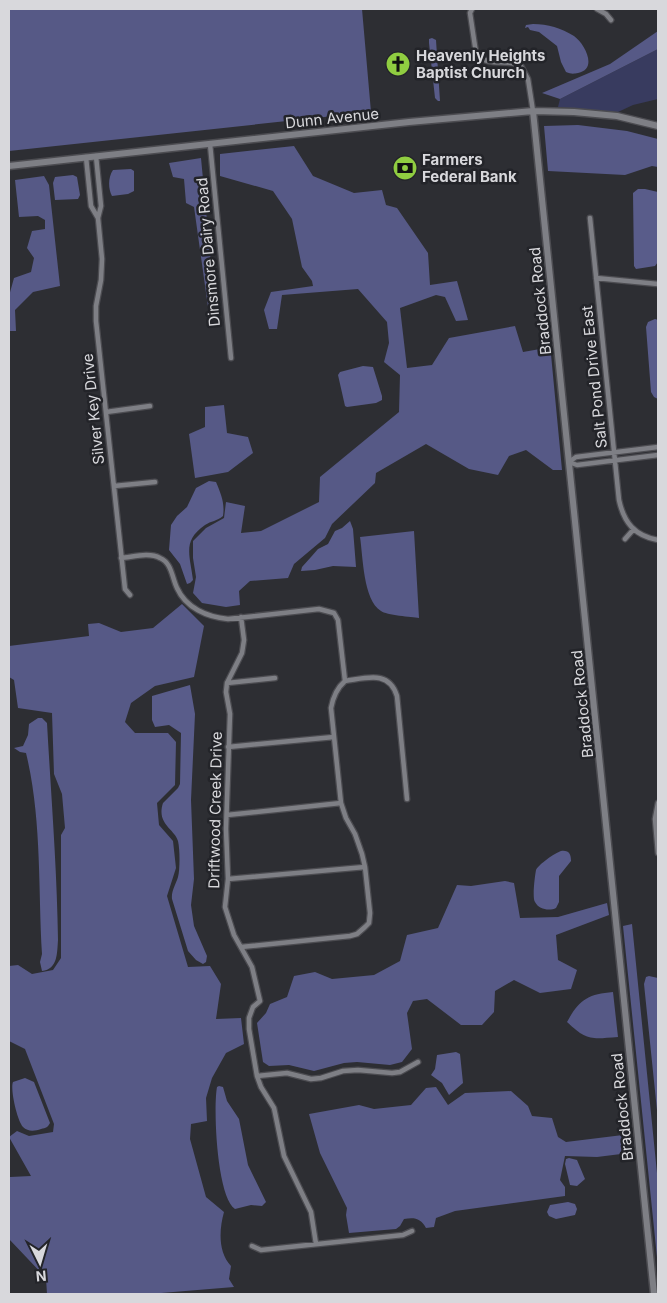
<svg xmlns="http://www.w3.org/2000/svg" width="667" height="1303" font-family="Inter,sans-serif">
	<style>
		.green { fill: #383b5f }
		.forest { fill: #565986 }
		.water { fill: #595c8a }
		.lines { fill: none; stroke-linecap: round; stroke-linejoin: round }
		.street-casing { stroke: #4c4c51; stroke-width: 7 }
		.secondary-casing { stroke: #4c4c51; stroke-width: 9 }
		.street { stroke: #7e7f85; stroke-width: 4.5 }
		.secondary { stroke: #7e7f85; stroke-width: 6 }
		.labels { text-anchor: middle; dominant-baseline: central; stroke-width: 5; stroke-linejoin: round; paint-order: stroke }
		.poi-label { font-size: 15px; font-weight: bold; fill: #d8d8dc; stroke: #232429; text-anchor: start }
		.street-label { font-size: 15px; fill: #d8d8dc; stroke: #232429 }
	</style>
	<rect width="100%" height="100%" fill="#2d2e33"/>
	<!-- green -->
	<path class="green" d="M 658,49 L 658,99 L 633,105 L 618,112 L 558,107 L 560,99 Z"/>
	<!-- forest -->
	<path class="forest" d="M 9,9 L 362,9 L 371,112 L 9,151 Z
		M 658,31 L 658,49 L 560,99 L 542,93 L 610,64 Z
		M 578,125 L 627,131 L 658,139 L 658,167 L 652,166 L 625,175 L 548,171 L 544,126 Z
		M 294,146 L 313,176 L 354,193 L 382,190 L 386,205 L 397,208 L 428,253 L 430,285 L 457,281 L 468,320 L 456,321 L 445,297 L 436,295 L 400,308 L 407,368 L 432,365 L 449,338 L 515,326 L 523,352 L 540,349 L 540,324 L 548,323 L 562,470 L 553,470 L 526,450 L 509,456 L 498,475 L 469,469 L 426,444 L 376,473 L 375,483 L 332,524 L 325,538 L 294,564 L 288,578 L 250,581 L 239,591 L 240,605 L 226,607 L 202,603 L 193,593 L 196,577 L 193,558 L 193,541 L 206,528 L 224,518 L 226,502 L 245,506 L 241,533 L 261,531 L 319,502 L 320,477 L 399,412 L 400,375 L 384,362 L 389,343 L 387,322 L 358,289 L 282,295 L 277,329 L 269,329 L 264,310 L 271,292 L 313,286 L 312,281 L 302,267 L 292,219 L 273,191 L 220,176 L 220,154 Z
		M 201,158 L 215,306 L 208,307 L 194,207 L 186,203 L 184,179 L 173,177 L 169,163 Z
		M 44,176 L 49,185 L 60,286 L 33,292 L 15,310 L 16,331 L 9,331 L 9,296 L 14,278 L 31,272 L 34,258 L 27,248 L 32,231 L 45,229 L 45,220 L 38,216 L 19,217 L 15,180 Z
		M 224,405 L 227,433 L 248,437 L 253,453 L 228,472 L 195,478 L 189,434 L 205,427 L 205,407 Z
		M 414,531 L 419,618 C 412,617 386,615 381,611 C 363,600 363,556 360,537 Z
		M 182,604 L 204,626 L 194,677 L 155,686 L 131,703 L 125,722 L 135,733 L 168,733 L 176,742 L 175,785 L 157,803 L 159,825 L 173,841 L 176,868 L 167,896 L 188,967 L 210,966 L 221,984 L 216,1019 L 241,1018 L 244,1044 L 226,1053 L 212,1078 L 206,1098 L 207,1121 L 191,1124 L 190,1139 L 206,1197 L 224,1212 C 219,1230 218,1252 231,1266 L 229,1279 L 234,1287 L 149,1294 L 47,1294 L 46,1278 L 9,1239 L 9,1179 L 10,1177 L 31,1176 L 9,1137 L 17,1131 L 29,1136 L 53,1132 L 54,1124 L 25,1049 L 9,1041 L 9,966 L 18,965 L 32,974 L 53,970 L 61,958 L 61,835 L 65,828 L 62,794 L 54,774 L 52,713 L 18,708 L 14,680 L 9,677 L 9,646 L 89,636 L 88,624 L 99,623 L 121,632 L 153,628 Z
		M 505,881 L 514,883 L 520,918 L 558,917 L 607,903 L 609,915 L 556,935 L 558,960 L 577,970 L 571,989 L 540,993 L 514,980 L 495,991 L 494,1012 L 482,1025 L 461,1025 L 427,999 L 413,1001 L 407,1013 L 412,1049 L 402,1062 L 390,1065 L 357,1062 L 344,1063 L 314,1071 L 289,1065 L 269,1066 L 263,1062 L 257,1023 L 266,1013 L 270,1004 L 287,997 L 294,976 L 315,972 L 332,979 L 374,975 L 400,961 L 407,935 L 438,928 L 457,885 L 471,886 Z
		M 632,924 L 658,1183 L 658,1267 L 623,926 Z
		M 613,992 L 618,1037 C 591,1039 587,1041 567,1022 C 579,1000 588,994 613,992 Z
		M 436,1087 L 448,1105 L 465,1093 L 511,1091 L 528,1106 L 532,1116 L 552,1118 L 558,1137 L 566,1142 L 631,1134 L 630,1146 L 621,1154 L 597,1157 L 565,1156 L 560,1180 L 565,1187 L 565,1196 L 455,1211 L 436,1218 L 434,1227 L 426,1228 C 421,1218 414,1217 404,1219 L 400,1226 L 396,1229 L 349,1233 L 346,1215 L 347,1208 L 320,1153 L 309,1114 L 359,1105 L 374,1109 L 411,1105 L 426,1088 Z"/>
	<!-- water -->
	<path class="water" d="M 533,24 C 548,24 561,28 574,36 C 585,44 598,69 578,73 C 573,74 571,74 566,72 L 561,62 L 557,46 L 539,32 L 530,30 L 528,27 L 525,28 L 526,25 Z
		M 432,38 L 436,40 L 440,101 L 438,101 L 435,98 L 429,43 L 429,39 Z
		M 131,169 L 134,171 L 134,191 L 128,194 L 112,196 C 108,189 108,177 113,170 Z
		M 73,175 L 77,177 L 80,195 L 78,199 L 55,200 L 53,183 L 55,177 Z
		M 638,189 L 645,189 L 658,192 L 658,262 L 655,266 L 636,269 L 634,266 L 633,193 Z
		M 655,319 L 658,320 L 658,399 L 654,397 L 651,392 L 646,327 L 648,322 Z
		M 363,366 L 373,367 L 382,396 L 382,400 L 376,403 L 347,407 L 345,406 L 338,375 L 340,372 Z
		M 209,481 L 216,482 C 221,494 225,503 223,516 C 217,521 211,521 205,525 C 182,541 190,555 193,580 L 190,583 L 187,584 L 180,564 L 169,550 L 171,525 L 177,516 L 187,507 L 196,488 Z
		M 350,521 L 353,529 L 356,567 L 333,566 L 315,570 L 301,571 L 302,567 L 311,557 L 318,549 L 328,544 L 335,531 L 342,528 Z
		M 190,685 L 195,714 L 191,800 L 194,879 L 191,905 L 194,926 L 207,956 L 206,962 L 203,964 L 196,960 L 188,951 L 172,899 C 171,891 176,884 178,877 C 180,869 180,850 178,841 C 175,829 156,824 163,803 L 178,788 L 180,784 L 181,733 L 169,725 L 155,727 L 152,720 L 152,696 Z
		M 38,718 L 42,718 L 47,723 C 51,795 57,868 58,940 C 57,953 58,969 42,971 L 40,962 L 42,954 C 38,887 42,819 26,753 L 20,752 L 14,748 L 23,746 L 28,735 L 29,724 Z
		M 561,851 C 569,850 571,854 571,861 L 559,876 L 559,902 L 556,908 C 550,911 539,910 535,902 C 532,898 535,875 536,870 C 539,864 555,853 561,851 Z
		M 649,976 L 658,978 L 658,1120 L 644,984 L 646,977 Z
		M 456,1052 L 460,1054 L 463,1083 L 449,1095 L 442,1083 L 431,1075 L 435,1069 L 437,1055 Z
		M 25,1078 L 34,1082 L 50,1123 C 48,1127 46,1128 41,1129 C 35,1131 28,1132 23,1127 C 17,1120 10,1089 13,1082 Z
		M 219,1086 L 223,1087 L 227,1101 L 239,1119 L 248,1165 L 266,1202 L 262,1206 L 251,1205 L 235,1209 C 217,1197 213,1109 217,1087 Z
		M 569,1158 L 577,1160 L 585,1179 L 577,1186 L 570,1185 L 565,1164 L 566,1159 Z
		M 568,1202 L 575,1204 L 577,1209 L 575,1215 L 556,1219 L 549,1216 L 547,1212 L 550,1205 Z"/>
	<g class="lines">
		<defs>
			<path id="street" d="M 472,9 L 470,13 L 476,53 C 489,69 504,57 521,66 L 528,79 L 533,111
				M 597,9 L 606,14 L 611,20
				M 210,144 L 231,358
				M 96,156 L 101,206 L 98,218 L 102,259 L 101,280 L 96,306 L 96,321 L 125,589 L 130,595
				M 86,157 L 91,206 L 98,218
				M 590,218 L 619,500 C 624,523 635,536 658,540
				M 596,278 L 658,284
				M 106,412 L 150,406
				M 658,447 L 576,457 L 569,462 L 577,465 L 658,455
				M 114,486 L 155,482
				M 625,539 L 633,530
				M 121,558 C 133,557 149,552 160,558 C 172,563 172,578 177,588 C 186,608 207,617 228,619 L 319,609 L 334,613 L 338,620 L 345,681 C 337,688 333,697 331,708 L 341,803 L 346,818 L 355,834 L 362,854 L 365,867 L 370,913 L 369,923 L 365,927 L 357,934 L 350,936 L 241,947
				M 241,617 L 244,640 L 242,653 L 227,683 L 226,692 L 230,714 L 226,829 L 228,879 L 225,907 L 234,935 L 252,967 L 260,1001 L 253,1007 L 249,1018 L 249,1029 L 257,1076 L 261,1087 L 274,1108 L 284,1156 L 311,1212 L 316,1244
				M 345,681 C 367,678 389,670 397,696 L 407,799
				M 227,683 L 275,678
				M 228,747 L 334,737
				M 658,803 L 655,819 L 658,853
				M 227,815 L 341,803
				M 228,879 L 365,867
				M 257,1076 L 287,1073 L 311,1079 L 321,1078 L 343,1071 L 358,1070 L 392,1073 L 400,1072 L 418,1062
				M 252,1246 L 261,1250 L 403,1235 L 412,1231"/>
			<path id="secondary" d="M 533,111 L 654,1294
				M 9,166 L 409,122 L 533,111 L 574,112 L 617,116 L 658,126"/>
		</defs>
		<!-- street casing -->
		<use href="#street" class="street-casing"/>
		<!-- secondary casing -->
		<use href="#secondary" class="secondary-casing"/>
		<!-- street -->
		<use href="#street" class="street"/>
		<!-- secondary -->
		<use href="#secondary" class="secondary"/>
	</g>
	<!-- icons -->
	<defs>
		<symbol id="church-disc" viewBox="-11 -11 22 22"><circle r="9.5" fill="#90cd41" stroke="#232429"/><path d="M-1.2-6h2.4v3.5h3.3v2.4h-3.3V6h-2.4V-.1h-3.3v-2.4h3.3Z" fill="#111"/></symbol>
		<symbol id="bank-disc" viewBox="-11 -11 22 22"><circle r="9.5" fill="#90cd41" stroke="#232429"/><path d="M-6-4H6V4H-6ZM0-2.3a2.3 2.3 0 1 0 0 4.6a2.3 2.3 0 1 0 0-4.6Z" fill="#111"/></symbol>
	</defs>
	<g fill-rule="evenodd">
		<use href="#church-disc" x="384" y="50" width="28" height="28"/>
		<use href="#bank-disc" x="391" y="154" width="28" height="28"/>
	</g>
	<g class="labels">
		<!-- poi labels -->
		<g class="poi-label">
			<text x="416" y="55">Heavenly Heights<tspan x="416" dy="17">Baptist Church</tspan></text>
			<text x="422" y="159">Farmers<tspan x="422" dy="17">Federal Bank</tspan></text>
		</g>
		<!-- street labels -->
		<g class="street-label">
			<text transform="translate(332 118) rotate(-6)">Dunn Avenue</text>
			<text transform="translate(208 252) rotate(-95)">Dinsmore Dairy Road</text>
			<text transform="translate(540 301) rotate(-96)">Braddock Road</text>
			<text transform="translate(594 377) rotate(-96)">Salt Pond Drive East</text>
			<text transform="translate(93 409) rotate(-96)">Silver Key Drive</text>
			<text transform="translate(582 704) rotate(-96)">Braddock Road</text>
			<text transform="translate(215 810) rotate(-89)">Driftwood Creek Drive</text>
			<text transform="translate(622 1107) rotate(-96)">Braddock Road</text>
		</g>
	</g>
	<!-- border -->
	<rect width="667" height="1303" fill="none" stroke="#d8d8dc" stroke-width="20"/>
	<!-- north arrow -->
	<g transform="translate(40 1263) rotate(175)" stroke="#232429" stroke-width="4" paint-order="stroke">
	<path d="M0-4L9 19L0 12L-9 19Z" fill="#d8d8dc"/>
	<text y="-8" font-size="14" font-weight="bold" text-anchor="middle" fill="#d8d8dc">N</text>
	</g>
</svg>
